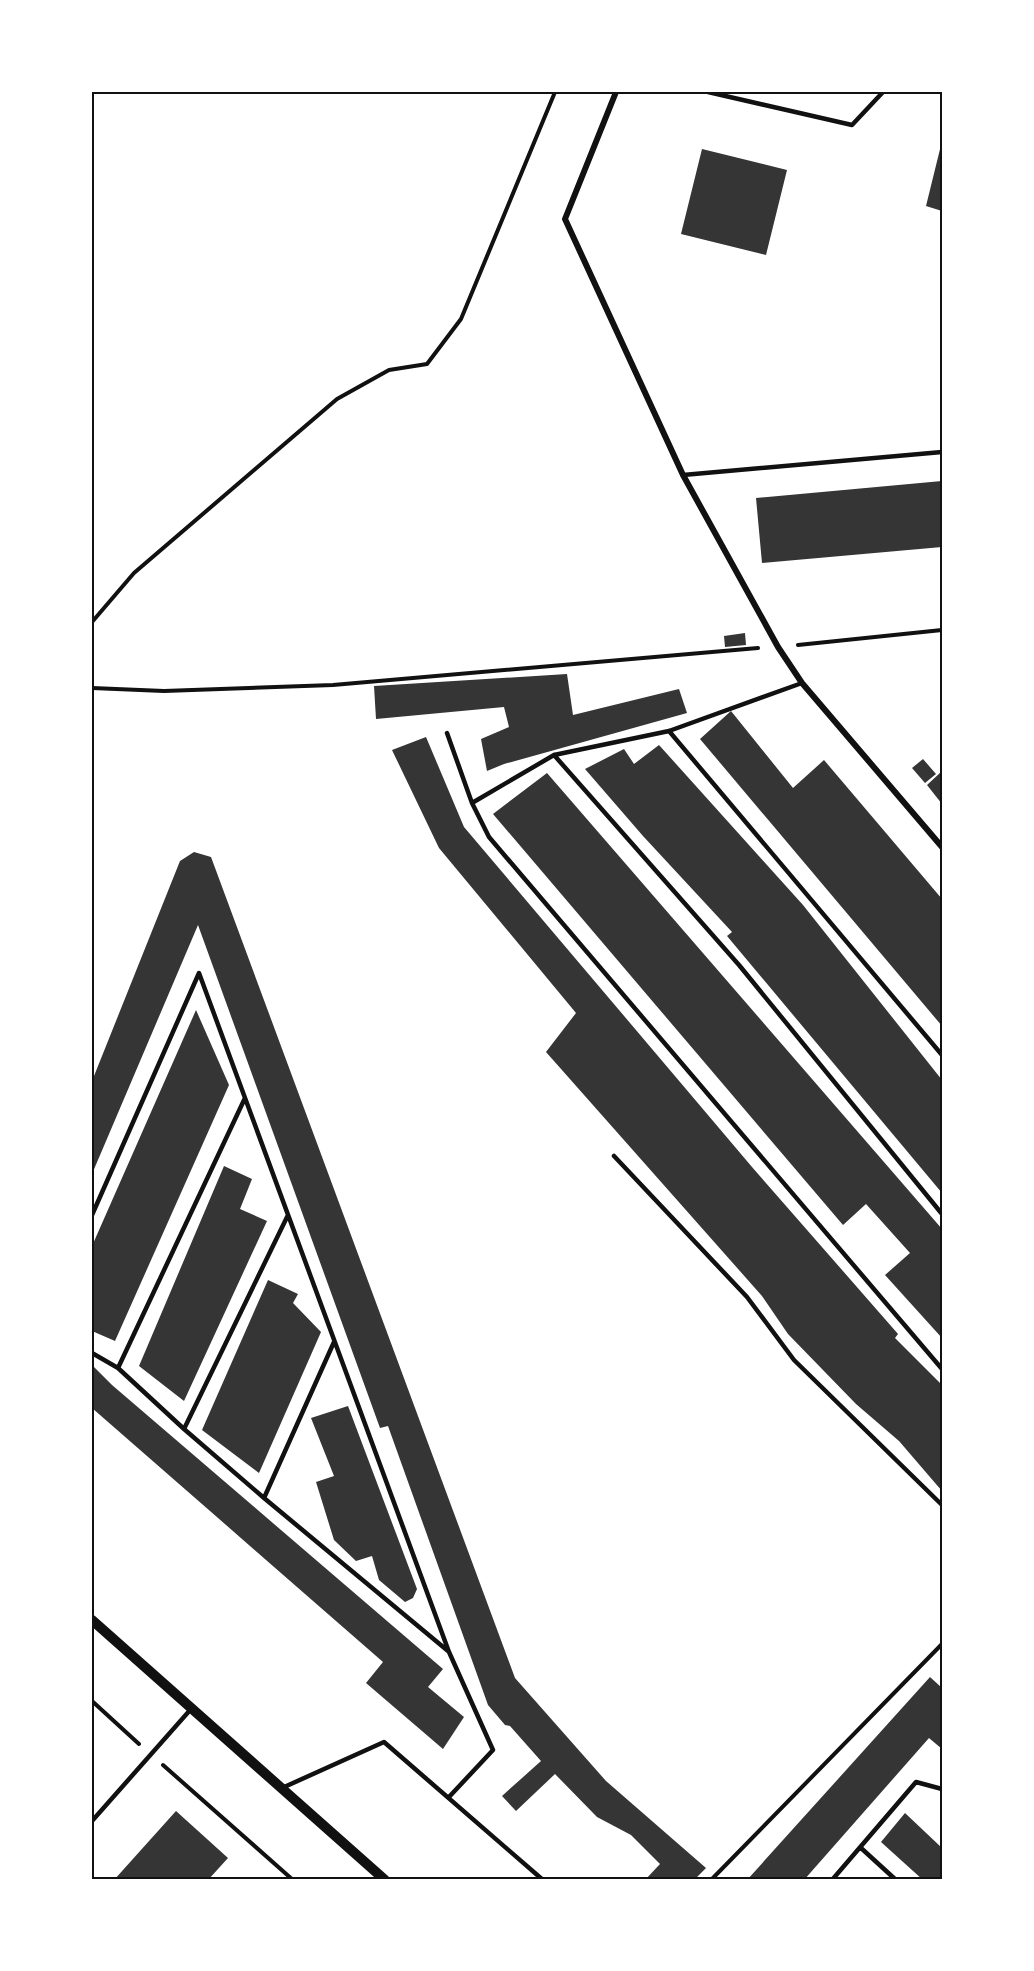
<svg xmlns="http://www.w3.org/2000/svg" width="1034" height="1971" font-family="'Nunito Sans',sans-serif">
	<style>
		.building { fill: #353535 }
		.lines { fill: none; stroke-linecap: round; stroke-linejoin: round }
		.path { stroke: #111; stroke-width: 4 }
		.service { stroke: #111; stroke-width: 4.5 }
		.minor { stroke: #111; stroke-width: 6 }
		.tertiary { stroke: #111; stroke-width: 10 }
		.neatline { fill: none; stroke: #111; stroke-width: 2 }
	</style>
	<rect width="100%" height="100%" fill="#fff"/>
	<!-- building -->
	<path class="building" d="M 942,141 L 942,211 L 926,206 Z
		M 702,149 L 787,170 L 766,255 L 681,234 Z
		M 942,481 L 942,547 L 762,563 L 756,498 Z
		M 745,633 L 746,645 L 725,647 L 724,636 Z
		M 567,674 L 573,715 L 679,689 L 687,713 L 504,764 L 487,771 L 481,739 L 509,727 L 504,707 L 376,719 L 374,686 Z
		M 731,711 L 793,788 L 824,760 L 942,899 L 942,1026 L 700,739 Z
		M 426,737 L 464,827 L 752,1167 L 898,1334 L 895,1338 L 942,1385 L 942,1491 L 899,1441 L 856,1404 L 788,1334 L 762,1296 L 546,1052 L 576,1013 L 439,848 L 392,750 Z
		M 659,745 L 803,905 L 942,1080 L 942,1193 L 727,936 L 732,932 L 643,836 L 585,769 L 624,749 L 634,764 Z
		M 923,759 L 936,774 L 925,783 L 912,768 Z
		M 941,772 L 942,774 L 942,804 L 927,785 Z
		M 547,773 L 942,1229 L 942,1338 L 885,1275 L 910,1253 L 866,1204 L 843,1225 L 493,814 Z
		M 194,852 L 211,857 L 515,1678 L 606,1781 L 706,1868 L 694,1880 L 645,1880 L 660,1864 L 631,1835 L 597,1817 L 555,1774 L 516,1811 L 502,1796 L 541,1761 L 510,1726 L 505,1725 L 488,1705 L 388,1426 L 380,1428 L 198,925 L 92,1174 L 92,1081 L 180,861 Z
		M 196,1010 L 229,1085 L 115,1341 L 92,1331 L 92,1246 Z
		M 224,1166 L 252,1179 L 240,1209 L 267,1221 L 184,1401 L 139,1366 Z
		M 268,1280 L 298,1294 L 293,1303 L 321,1332 L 259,1473 L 202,1430 Z
		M 92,1365 L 112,1385 L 443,1669 L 428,1687 L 464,1717 L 443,1749 L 366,1683 L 383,1662 L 92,1408 Z
		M 348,1406 L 417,1589 L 413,1598 L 405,1602 L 379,1580 L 372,1556 L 356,1561 L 334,1540 L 316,1482 L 334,1476 L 311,1418 Z
		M 930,1677 L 942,1688 L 942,1749 L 929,1738 L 804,1880 L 747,1880 Z
		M 176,1811 L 228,1858 L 208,1880 L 114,1880 Z
		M 905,1813 L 942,1848 L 942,1880 L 923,1880 L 881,1842 Z"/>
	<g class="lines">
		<!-- path -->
		<path class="path" d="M 92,622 L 134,573 L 337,399 L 389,370 L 427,364 L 461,319 L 555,92
			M 798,645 L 942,630
			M 92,688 L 164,691 L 333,685 L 758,648
			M 92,1701 L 139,1744
			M 163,1765 L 293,1880
			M 711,1880 L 942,1644"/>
		<!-- service -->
		<path class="service" d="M 708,92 L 852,125 L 883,92
			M 683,475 L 942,452
			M 669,731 L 942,1055
			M 447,733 L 472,803 L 489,837 L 942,1369
			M 554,755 L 739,965 L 942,1214
			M 472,803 L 554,755 L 669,731 L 802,683
			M 614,1156 L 747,1297 L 794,1360 L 942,1505
			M 92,1215 L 199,973 L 449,1652 L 493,1750 L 449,1797
			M 92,1353 L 118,1368 L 184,1429 L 264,1498 L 448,1651
			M 118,1368 L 245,1098
			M 184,1429 L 288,1215
			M 264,1498 L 334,1342
			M 282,1788 L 384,1742 L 543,1880
			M 92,1821 L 191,1709
			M 861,1848 L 896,1880
			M 832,1880 L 916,1782 L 942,1789"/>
		<!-- minor -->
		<path class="minor" d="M 616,92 L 565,219 L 683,475 L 778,647 L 802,683 L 942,847"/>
		<!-- tertiary -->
		<path class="tertiary" d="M 92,1620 L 385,1880"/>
	</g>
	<!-- border -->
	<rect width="1034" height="1971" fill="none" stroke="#ffffff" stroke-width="186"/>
	<rect x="93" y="93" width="848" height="1785" class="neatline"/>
</svg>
